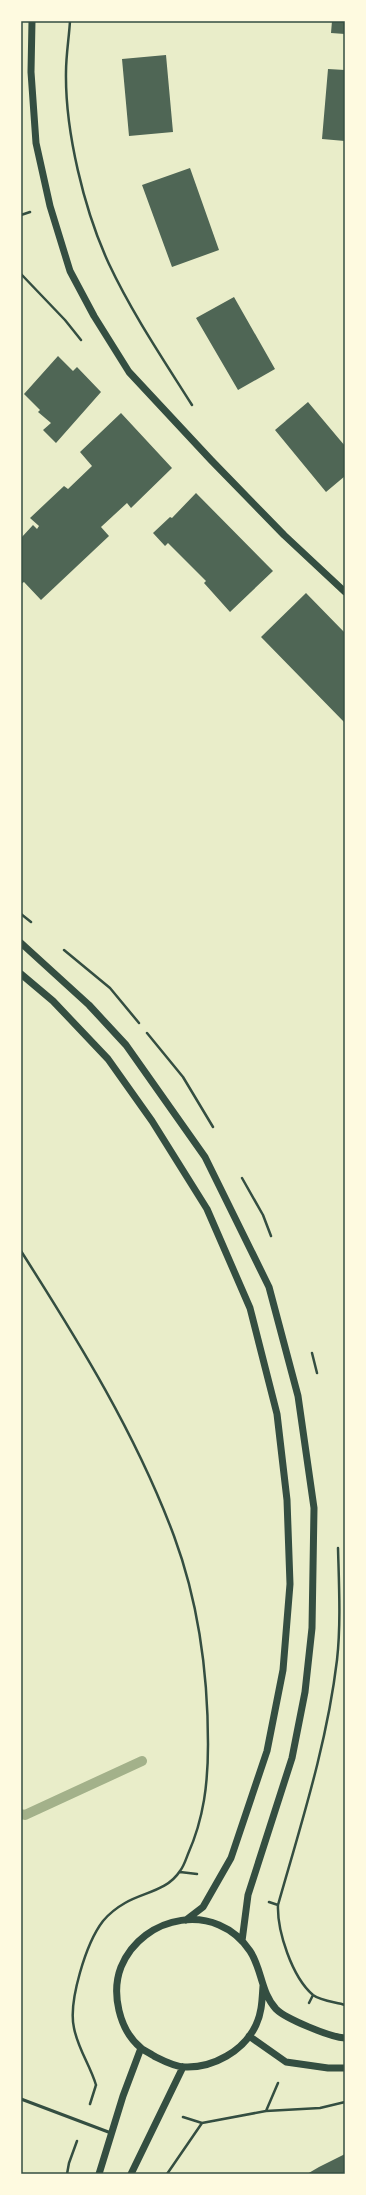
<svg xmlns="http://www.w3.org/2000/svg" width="366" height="2195" font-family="Lato,sans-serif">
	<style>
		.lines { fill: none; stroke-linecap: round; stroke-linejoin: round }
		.stream { stroke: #a3b18a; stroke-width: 10 }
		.building { fill: #4f6655 }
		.path { stroke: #344e41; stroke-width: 2.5 }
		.service { stroke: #344e41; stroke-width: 3 }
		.tertiary { stroke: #344e41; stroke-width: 7 }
		.neatline { fill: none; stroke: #344e41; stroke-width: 1.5 }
	</style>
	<rect width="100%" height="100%" fill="#e9edc9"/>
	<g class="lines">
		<!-- stream -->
		<path class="stream" d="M 21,1814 L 25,1815 L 142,1761"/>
	</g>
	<!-- building -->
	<path class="building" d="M 332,21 L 345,21 L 345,34 L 331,33 Z
		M 166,55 L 173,132 L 129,136 L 122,59 Z
		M 328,69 L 345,70 L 345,141 L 322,139 Z
		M 190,168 L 219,250 L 172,267 L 142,185 Z
		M 234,297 L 275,369 L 238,390 L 196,318 Z
		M 58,356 L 73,371 L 77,367 L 101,392 L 56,443 L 43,430 L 51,423 L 38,412 L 40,410 L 24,394 Z
		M 308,402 L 345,446 L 345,476 L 326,492 L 275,430 Z
		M 121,413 L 172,468 L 131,508 L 127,503 L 101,527 L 109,536 L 41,600 L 24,582 L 21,584 L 21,538 L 33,525 L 37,529 L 39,526 L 30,518 L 64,486 L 68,489 L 92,466 L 80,452 Z
		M 196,493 L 273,571 L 230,612 L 204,583 L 206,581 L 168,543 L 165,546 L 153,533 L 170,517 L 172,518 Z
		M 306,593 L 345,633 L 345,723 L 261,637 Z
		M 345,2154 L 345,2174 L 307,2174 L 319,2167 Z"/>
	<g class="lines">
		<!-- path -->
		<path class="path" d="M 70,21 C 69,38 66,55 66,72 C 65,131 84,210 109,264 C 132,313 163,359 192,405
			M 21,215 L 30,212
			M 21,274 L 65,320 L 81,340
			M 21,914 L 31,922
			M 64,950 L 110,988 L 139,1023
			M 147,1033 L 183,1077 L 213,1127
			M 242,1178 L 263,1215 L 271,1236
			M 21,1251 C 79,1342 136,1434 174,1536 C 198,1601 208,1674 208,1744 C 208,1783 204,1818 188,1854 C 186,1859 184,1866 180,1871 C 167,1891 144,1892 125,1903 C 118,1907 108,1915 103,1921 C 86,1943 68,2002 74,2028 C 78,2049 90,2065 96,2085
			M 312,1353 L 317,1373
			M 338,1548 C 339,1585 341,1624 337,1660 C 327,1744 301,1824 278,1905 C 277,1931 292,1977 313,1995 C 321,2001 335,2002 345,2005
			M 180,1872 L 197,1874
			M 269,1902 L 278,1905
			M 309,2003 L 313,1995
			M 90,2104 L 96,2085
			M 266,2111 L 278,2083
			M 183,2117 L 202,2123 L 266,2111 L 320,2108 L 345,2102
			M 67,2174 L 69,2163 L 77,2141
			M 167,2174 L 202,2123"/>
		<!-- service -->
		<path class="service" d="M 21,2099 L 111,2133"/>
		<!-- tertiary -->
		<path class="tertiary" d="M 32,21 L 31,72 L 36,143 L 50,206 L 70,271 L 94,316 L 129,372 L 211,460 L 284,535 L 345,592
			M 21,943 L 89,1005 L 126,1045 L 205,1157 L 269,1287 L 298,1396 L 314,1508 L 312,1628 L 305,1692 L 292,1758 L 248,1895 L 242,1941
			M 21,974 L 53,1001 L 108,1059 L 152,1121 L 207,1209 L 250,1308 L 277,1414 L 287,1500 L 290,1584 L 283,1670 L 267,1751 L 231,1858 L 203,1907 L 186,1920
			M 263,1986 C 262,2000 262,2012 256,2025 C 244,2051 213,2068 185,2067 C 175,2067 162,2060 154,2056 C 150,2053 144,2051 141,2048 C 119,2030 111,1993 121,1967 C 143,1914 217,1901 250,1951 C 262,1969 261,1993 276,2009 C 286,2019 330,2037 345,2038
			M 249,2036 L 286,2062 L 328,2068 L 345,2068
			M 99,2174 L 123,2096 L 141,2048
			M 131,2174 L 183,2067"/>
	</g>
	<!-- border -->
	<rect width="366" height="2195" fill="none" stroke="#fefae0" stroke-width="44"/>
	<rect x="22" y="22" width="322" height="2151" class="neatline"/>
</svg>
